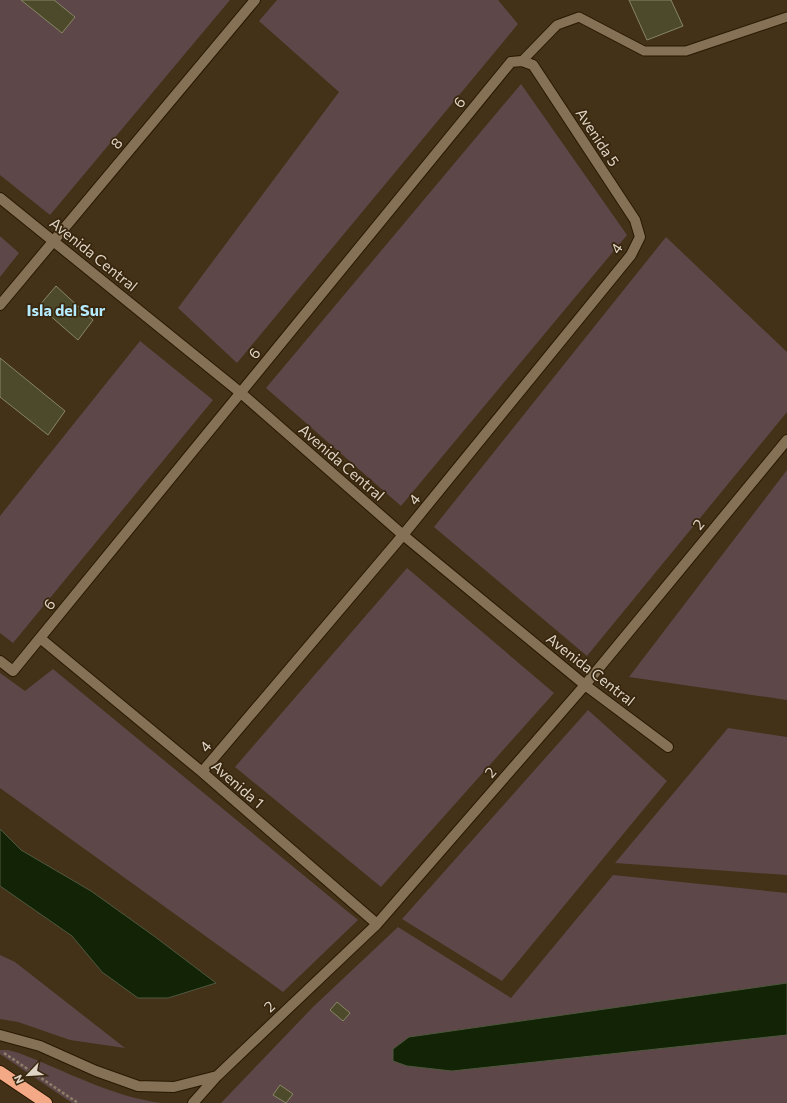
<svg xmlns="http://www.w3.org/2000/svg" width="787" height="1103" font-family="Commissioner,sans-serif">
	<style>
		.green { fill: #5e4748 }
		.water { fill: #122306; stroke: #50583f }
		.building { fill: #4c4a2b; stroke: #888666 }
		.lines { fill: none; stroke-linecap: round; stroke-linejoin: round }
		.lane-casing { stroke: #291901; stroke-width: 11 }
		.street-casing { stroke: #291901; stroke-width: 12 }
		.highway-casing { stroke: #291901; stroke-width: 14 }
		.path { stroke: #8d7e6a; stroke-width: 2.5; stroke-dasharray: 3 2; stroke-linecap: butt }
		.lane { stroke: #857156; stroke-width: 9 }
		.street { stroke: #857156; stroke-width: 10 }
		.highway { stroke: #f4a986; stroke-width: 12 }
		.labels { text-anchor: middle; dominant-baseline: central; stroke-width: 3.5; stroke-linejoin: round; paint-order: stroke }
		.street-label { font-size: 15px; fill: #dfd4c5; stroke: #38270e }
		.neighbourhood-label { font-size: 16px; font-weight: bold; fill: #b5eafd; stroke: #38270e }
	</style>
	<rect width="100%" height="100%" fill="#433118"/>
	<!-- green -->
	<path class="green" d="M 0,0 L 230,0 L 50,215 L 0,175 Z
		M 277,0 L 498,0 L 518,24 L 237,363 L 178,308 L 339,92 L 259,21 Z
		M 521,84 L 627,235 L 401,506 L 266,388 Z
		M 0,236 L 19,253 L 0,277 Z
		M 666,237 L 787,352 L 787,412 L 587,656 L 434,527 Z
		M 140,341 L 213,400 L 13,643 L 0,633 L 0,516 Z
		M 787,470 L 787,700 L 629,677 Z
		M 407,568 L 554,693 L 381,887 L 235,767 Z
		M 53,669 L 358,920 L 283,992 L 0,788 L 0,673 L 25,691 Z
		M 588,710 L 667,781 L 502,981 L 402,919 Z
		M 728,728 L 787,737 L 787,875 L 615,863 Z
		M 613,875 L 787,893 L 787,983 L 409,1037 L 393,1049 L 393,1061 L 407,1066 L 452,1071 L 787,1035 L 787,1103 L 221,1103 L 313,1007 L 398,927 L 511,998 Z
		M 0,955 L 15,962 L 125,1048 L 70,1040 L 18,1022 L 0,1019 Z
		M 0,1050 L 8,1050 L 19,1053 C 66,1071 112,1097 162,1103 L 72,1103 L 0,1054 Z"/>
	<!-- water -->
	<path class="water" d="M 0,829 L 21,850 L 91,891 L 154,936 L 216,983 L 168,998 L 138,998 L 102,972 L 72,936 L 0,886 Z
		M 787,983 L 787,1035 L 452,1071 L 407,1066 L 393,1061 L 393,1049 L 409,1037 Z"/>
	<!-- building -->
	<path class="building" d="M 21,0 L 54,0 L 75,17 L 62,33 Z
		M 629,0 L 671,0 L 683,26 L 647,40 Z
		M 56,286 L 93,320 L 78,340 L 39,306 Z
		M 0,358 L 65,411 L 48,435 L 0,397 Z
		M 337,1002 L 350,1013 L 343,1021 L 330,1010 Z
		M 280,1085 L 293,1094 L 286,1103 L 273,1095 Z"/>
	<g class="lines">
		<defs>
			<path id="lane" d="M 522,61 L 557,25 L 579,17 L 644,51 L 686,51 L 787,17"/>
			<path id="street" d="M 0,198 L 241,393 L 403,535 L 585,685 L 668,747
				M 0,305 L 255,0
				M 40,638 L 202,772 L 377,924
				M 0,661 L 13,671 L 511,62 L 522,61 L 533,65 L 635,220 L 640,237 L 631,255 L 403,535 L 202,772
				M 0,1035 L 40,1046 L 96,1071 L 138,1086 L 174,1087 L 217,1076
				M 193,1103 L 217,1076 L 377,924 L 585,685 L 787,440"/>
			<path id="highway" d="M 0,1072 L 46,1103"/>
		</defs>
		<!-- lane casing -->
		<use href="#lane" class="lane-casing"/>
		<!-- street casing -->
		<use href="#street" class="street-casing"/>
		<!-- highway casing -->
		<use href="#highway" class="highway-casing"/>
		<!-- path -->
		<path class="path" d="M 4,1053 L 78,1103"/>
		<!-- lane -->
		<use href="#lane" class="lane"/>
		<!-- street -->
		<use href="#street" class="street"/>
		<!-- highway -->
		<use href="#highway" class="highway"/>
	</g>
	<g class="labels">
		<!-- street labels -->
		<g class="street-label">
			<text transform="translate(459 102) rotate(-51)">6</text>
			<text transform="translate(598 137) rotate(57)">Avenida 5</text>
			<text transform="translate(116 143) rotate(-50)">8</text>
			<text transform="translate(616 248) rotate(-56)">4</text>
			<text transform="translate(94 254) rotate(39)">Avenida Central</text>
			<text transform="translate(254 353) rotate(-51)">6</text>
			<text transform="translate(342 462) rotate(41)">Avenida Central</text>
			<text transform="translate(414 499) rotate(-51)">4</text>
			<text transform="translate(698 524) rotate(-51)">2</text>
			<text transform="translate(49 604) rotate(-51)">6</text>
			<text transform="translate(591 669) rotate(38)">Avenida Central</text>
			<text transform="translate(205 746) rotate(-50)">4</text>
			<text transform="translate(490 772) rotate(-49)">2</text>
			<text transform="translate(238 784) rotate(41)">Avenida 1</text>
			<text transform="translate(269 1006) rotate(-43)">2</text>
		</g>
		<!-- neighbourhood labels -->
		<g class="neighbourhood-label">
			<text x="66" y="309">Isla del Sur</text>
		</g>
	</g>
	<!-- north arrow -->
	<g transform="translate(28 1075) rotate(245)" stroke="#38270e" stroke-width="3" paint-order="stroke">
	<path d="M0-3L7 15L0 10L-7 15Z" fill="#dfd4c5"/>
	<text y="-6" font-size="11" font-weight="bold" text-anchor="middle" fill="#dfd4c5">N</text>
	</g>
</svg>
